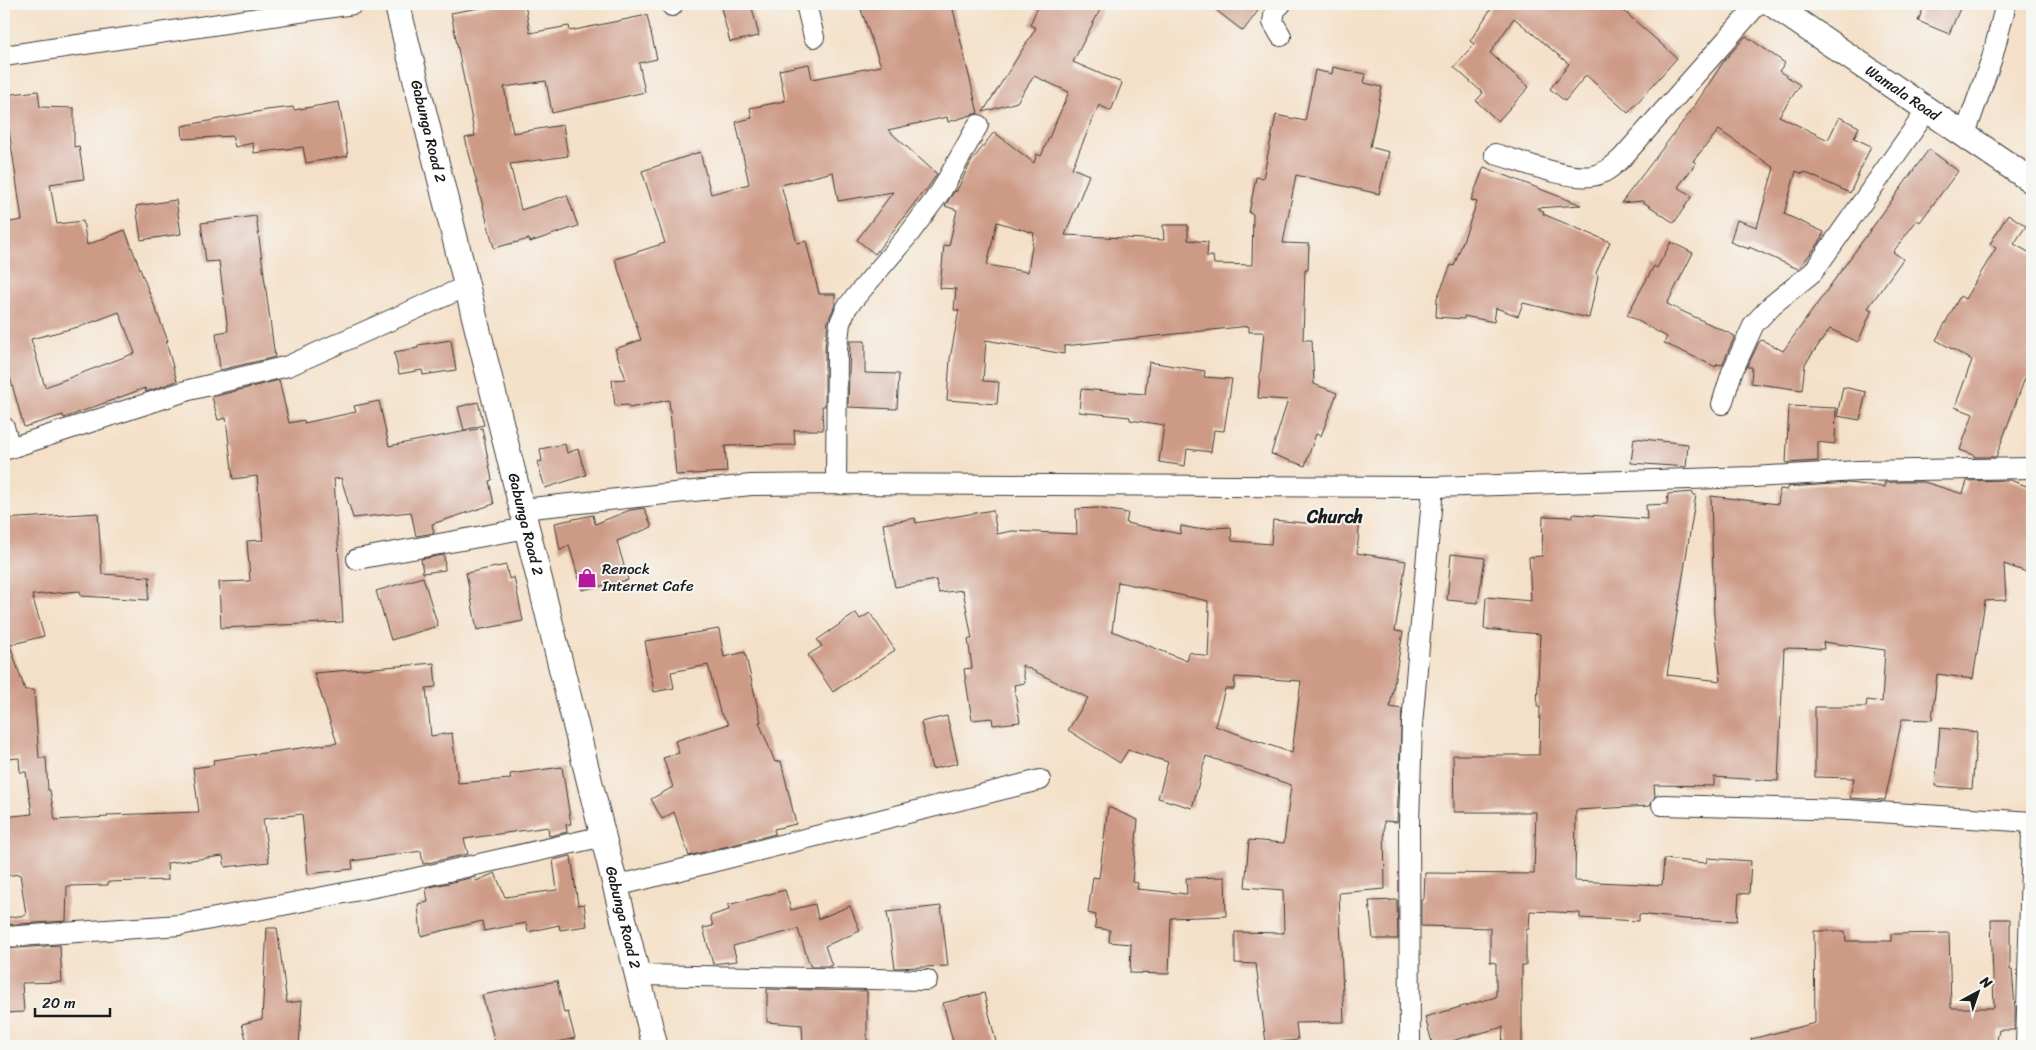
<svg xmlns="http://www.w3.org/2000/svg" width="2036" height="1050" font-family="Sriracha,sans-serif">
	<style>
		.building { fill: #cd9a86; fill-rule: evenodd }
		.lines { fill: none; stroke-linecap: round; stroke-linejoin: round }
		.minor-casing { stroke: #3c3936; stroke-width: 22 }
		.tertiary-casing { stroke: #3c3936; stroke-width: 27 }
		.minor { stroke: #fff; stroke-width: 20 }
		.tertiary { stroke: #fff; stroke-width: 25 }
		.labels { text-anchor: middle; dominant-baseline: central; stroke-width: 4; stroke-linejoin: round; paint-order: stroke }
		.street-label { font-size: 15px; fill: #1c1c1c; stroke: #f6f6f2 }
		.poi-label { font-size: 15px; fill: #1c1c1c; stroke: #f6f6f2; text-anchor: start }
		.quarter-label { font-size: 18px; font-weight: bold; fill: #1c1c1c; stroke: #f6f6f2 }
	</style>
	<rect width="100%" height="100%" fill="#f6f6f2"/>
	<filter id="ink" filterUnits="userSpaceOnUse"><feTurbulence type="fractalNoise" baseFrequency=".02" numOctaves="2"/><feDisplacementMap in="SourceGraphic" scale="10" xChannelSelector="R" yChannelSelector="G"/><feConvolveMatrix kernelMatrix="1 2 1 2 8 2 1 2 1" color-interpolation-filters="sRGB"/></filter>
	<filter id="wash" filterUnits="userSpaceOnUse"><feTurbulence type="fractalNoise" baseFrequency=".0096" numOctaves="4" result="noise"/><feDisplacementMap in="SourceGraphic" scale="20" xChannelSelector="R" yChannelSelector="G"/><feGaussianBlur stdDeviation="1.12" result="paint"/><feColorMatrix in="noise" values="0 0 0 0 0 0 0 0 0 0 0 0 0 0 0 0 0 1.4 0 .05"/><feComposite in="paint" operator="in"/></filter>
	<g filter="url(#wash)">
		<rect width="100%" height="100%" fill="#f4e0c8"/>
		<g id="blocks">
			<!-- building -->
			<path class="building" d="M 501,4 L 525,4 L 530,33 L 569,26 L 570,31 L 647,15 L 657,59 L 639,63 L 645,92 L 552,113 L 546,81 L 504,87 L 513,133 L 563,125 L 568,156 L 510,164 L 521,210 L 567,195 L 578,226 L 530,242 L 529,239 L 494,248 L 465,138 L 475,136 L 451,13 Z
				M 720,4 L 751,4 L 759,36 L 730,42 Z
				M 859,4 L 935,4 L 937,9 L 952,5 L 978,113 L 948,122 L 947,117 L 888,130 L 937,174 L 925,192 L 924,191 L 875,254 L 857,240 L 893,192 L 838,201 L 833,172 L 781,185 L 797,243 L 806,241 L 819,294 L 835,294 L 835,305 L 828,321 L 825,347 L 825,406 L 822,406 L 823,430 L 794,430 L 795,445 L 725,446 L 727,472 L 676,475 L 669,400 L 629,408 L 628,405 L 615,406 L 612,380 L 626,379 L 615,349 L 641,340 L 615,259 L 665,243 L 642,171 L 700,152 L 711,194 L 749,184 L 736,122 L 752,118 L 750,108 L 785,101 L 779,70 L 809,64 L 812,79 L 881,66 Z
				M 1039,4 L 1103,4 L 1073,62 L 1122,83 L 1111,111 L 1099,105 L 1072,168 L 1089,175 L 1065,235 L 1164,240 L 1163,225 L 1188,225 L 1188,240 L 1208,242 L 1207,257 L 1213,256 L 1214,264 L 1252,265 L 1253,214 L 1249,213 L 1256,177 L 1263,178 L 1276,115 L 1305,121 L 1315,70 L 1332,74 L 1333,67 L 1366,74 L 1364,83 L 1382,87 L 1370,147 L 1389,152 L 1379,194 L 1296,175 L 1283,243 L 1309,244 L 1308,270 L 1305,270 L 1303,340 L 1312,340 L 1314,384 L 1337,393 L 1321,436 L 1316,434 L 1305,466 L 1271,454 L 1288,400 L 1258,398 L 1264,332 L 1249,332 L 1249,326 L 1064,346 L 1064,354 L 986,340 L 983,381 L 999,382 L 997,404 L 947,400 L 950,359 L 959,310 L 954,310 L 956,289 L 940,288 L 944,245 L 949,246 L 957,210 L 945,206 L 955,190 L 956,192 L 971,162 L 994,132 L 1034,163 L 1037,154 L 1041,156 L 1069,92 L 1034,76 L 1017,102 L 983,112 L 1036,28 L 1030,25 ZM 997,222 L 1034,233 L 1028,272 L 987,265 Z
				M 1208,4 L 1263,4 L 1243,31 Z
				M 1494,4 L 1616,4 L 1677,58 L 1628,113 L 1586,75 L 1565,101 L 1550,89 L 1569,64 L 1514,18 L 1490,53 L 1529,87 L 1498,121 L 1476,101 L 1483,93 L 1454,67 L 1474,44 L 1470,41 Z
				M 1925,4 L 1962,4 L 1949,34 L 1918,21 Z
				M 1746,36 L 1785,63 L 1779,71 L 1800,85 L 1779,116 L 1828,140 L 1839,117 L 1859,127 L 1854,138 L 1871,146 L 1850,193 L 1804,172 L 1803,174 L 1796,171 L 1784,214 L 1824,232 L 1819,243 L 1798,269 L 1749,247 L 1749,249 L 1730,242 L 1737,220 L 1757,227 L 1774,168 L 1719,130 L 1693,161 L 1696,163 L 1678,187 L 1692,196 L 1674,223 L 1642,201 L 1621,203 L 1691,111 L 1724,61 Z
				M 38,91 L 40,107 L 74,108 L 74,147 L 79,146 L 84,179 L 50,184 L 57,224 L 83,221 L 87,245 L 125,230 L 168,341 L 166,342 L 177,381 L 146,392 L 145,388 L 64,418 L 63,415 L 24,427 L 4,356 L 4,223 L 22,220 L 4,95 ZM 119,312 L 135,353 L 45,387 L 31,339 L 82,326 Z
				M 339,102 L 348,156 L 306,163 L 303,147 L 254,153 L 253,143 L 235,147 L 232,136 L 183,139 L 182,126 L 267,110 L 293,107 L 294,110 Z
				M 1929,149 L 1958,171 L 1920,222 L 1917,220 L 1893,252 L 1903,259 L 1868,308 L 1872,310 L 1858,342 L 1830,329 L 1805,364 L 1802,390 L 1751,383 L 1752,367 L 1747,367 L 1759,342 L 1762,340 L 1783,351 Z
				M 1484,167 L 1581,205 L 1537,208 L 1544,212 L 1543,214 L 1610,242 L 1596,273 L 1598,276 L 1589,318 L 1523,303 L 1518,316 L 1496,308 L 1494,322 L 1464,316 L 1464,319 L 1436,317 L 1437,298 L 1451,265 L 1454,266 L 1477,202 L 1471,200 Z
				M 176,200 L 181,234 L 141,240 L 136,206 Z
				M 2008,214 L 2026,226 L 2014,244 L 2032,254 L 2032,381 L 2025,378 L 1996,457 L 1974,457 L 1974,455 L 1960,450 L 1973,414 L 1955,407 L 1972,360 L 1936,340 L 1960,296 L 1965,299 L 1996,248 L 1990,244 Z
				M 256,216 L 275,357 L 220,370 L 216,333 L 228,331 L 219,261 L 206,262 L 201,223 Z
				M 1671,242 L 1693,253 L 1667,304 L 1735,336 L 1722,365 L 1717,364 L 1716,367 L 1664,343 L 1667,337 L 1627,315 L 1654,266 L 1657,268 Z
				M 451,340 L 456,370 L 423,375 L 422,370 L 399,374 L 394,352 L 418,348 L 418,345 Z
				M 850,341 L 865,341 L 865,373 L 899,374 L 897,409 L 848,407 Z
				M 1149,362 L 1205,371 L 1204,377 L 1232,379 L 1224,431 L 1214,430 L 1211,452 L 1187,449 L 1185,466 L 1159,462 L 1164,425 L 1130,420 L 1130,417 L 1079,412 L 1081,389 L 1145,394 Z
				M 279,380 L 289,423 L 304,420 L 304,423 L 356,412 L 354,406 L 379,401 L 389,446 L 482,428 L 492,480 L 489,481 L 494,504 L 432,524 L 434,533 L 416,536 L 411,512 L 353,518 L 341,478 L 334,479 L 343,622 L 221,628 L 219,582 L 250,581 L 247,541 L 263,540 L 257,476 L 233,479 L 226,418 L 218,420 L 212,397 Z
				M 1843,387 L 1866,392 L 1860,420 L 1837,416 Z
				M 478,402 L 484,425 L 464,430 L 458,407 Z
				M 1789,406 L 1836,408 L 1835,444 L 1818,442 L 1818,461 L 1786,463 Z
				M 1634,438 L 1688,444 L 1686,467 L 1631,463 Z
				M 565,444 L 567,453 L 578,449 L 586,475 L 545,488 L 537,462 L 542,461 L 540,449 Z
				M 2010,480 L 2032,488 L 2032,574 L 2004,564 L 2006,600 L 1985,601 L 1973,679 L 1937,674 L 1932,720 L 1902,719 L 1885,800 L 1850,798 L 1854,778 L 1815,777 L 1815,707 L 1866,707 L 1867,700 L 1882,702 L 1885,650 L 1823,642 L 1824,649 L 1784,648 L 1778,781 L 1714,777 L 1714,786 L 1654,785 L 1655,796 L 1650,806 L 1576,810 L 1575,881 L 1662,885 L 1664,859 L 1706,863 L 1707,858 L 1751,861 L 1749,894 L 1739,893 L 1737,921 L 1684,919 L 1639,914 L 1639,921 L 1580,918 L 1580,913 L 1530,911 L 1529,929 L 1526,929 L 1526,965 L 1522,965 L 1522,1046 L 1502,1046 L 1503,1027 L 1433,1046 L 1425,1017 L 1496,997 L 1496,963 L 1490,962 L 1490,928 L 1421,926 L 1421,900 L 1424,899 L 1425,873 L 1534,874 L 1536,812 L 1454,812 L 1453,755 L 1539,755 L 1540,707 L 1537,707 L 1540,634 L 1484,629 L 1486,597 L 1531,601 L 1529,557 L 1542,556 L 1543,516 L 1573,517 L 1573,514 L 1647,519 L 1646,505 L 1667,504 L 1668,494 L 1693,492 L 1693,495 L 1696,495 L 1667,675 L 1721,681 L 1714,616 L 1711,496 L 1778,504 L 1780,489 L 1787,490 L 1787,487 L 1848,483 L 1885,487 L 1885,482 L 1924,482 L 1963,494 L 1967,481 Z
				M 644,508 L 652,527 L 617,541 L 628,580 L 582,590 L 569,545 L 560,551 L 555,523 L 593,515 L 595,524 L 630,510 Z
				M 1097,508 L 1128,513 L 1126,523 L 1180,534 L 1181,526 L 1197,529 L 1231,527 L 1232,541 L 1271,544 L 1273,520 L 1315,524 L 1315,514 L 1360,519 L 1357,553 L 1406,561 L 1395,631 L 1403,632 L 1390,707 L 1402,709 L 1397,822 L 1384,821 L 1385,889 L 1339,893 L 1344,1022 L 1296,1023 L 1298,1040 L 1266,1043 L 1256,964 L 1235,963 L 1235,932 L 1284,933 L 1283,890 L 1245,887 L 1249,840 L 1284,843 L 1291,785 L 1206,756 L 1192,808 L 1158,798 L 1168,762 L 1128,750 L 1120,763 L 1068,730 L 1088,698 L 1022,665 L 1025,683 L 1014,685 L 1020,722 L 993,725 L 992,718 L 972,720 L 964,669 L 972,668 L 968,639 L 972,639 L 963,590 L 939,593 L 936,580 L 895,587 L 883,524 L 915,518 L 916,523 L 993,510 L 997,534 L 1012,531 L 1077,534 L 1076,509 ZM 1118,582 L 1208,601 L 1208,611 L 1210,611 L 1208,657 L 1189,652 L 1187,661 L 1112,631 ZM 1235,677 L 1301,681 L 1292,753 L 1215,726 L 1225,689 L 1234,689 Z
				M 98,513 L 102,574 L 150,577 L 148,600 L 81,596 L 80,591 L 32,595 L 44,636 L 10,645 L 25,690 L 34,690 L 39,758 L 46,758 L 48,790 L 50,790 L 55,820 L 108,817 L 108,815 L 199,812 L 193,768 L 214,765 L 213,760 L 337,743 L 314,673 L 434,663 L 436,687 L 426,688 L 431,736 L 452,733 L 458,783 L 511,779 L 510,774 L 562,767 L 571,824 L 566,824 L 567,832 L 549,836 L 548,827 L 464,839 L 468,854 L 423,864 L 421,851 L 352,861 L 353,869 L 308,874 L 302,814 L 263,819 L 269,862 L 225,867 L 223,856 L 167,863 L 168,880 L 108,882 L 108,885 L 67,886 L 66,921 L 4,925 L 4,918 L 26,915 L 20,874 L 4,876 L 4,817 L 32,814 L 26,772 L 20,772 L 19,758 L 6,759 L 4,737 L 4,519 Z
				M 1451,554 L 1485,558 L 1478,603 L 1447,600 Z
				M 444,555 L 445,570 L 423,573 L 421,559 Z
				M 506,565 L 509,579 L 514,577 L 523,621 L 477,630 L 466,573 Z
				M 423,577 L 438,626 L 391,640 L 376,591 Z
				M 856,613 L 860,619 L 870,613 L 895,650 L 833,692 L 808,655 L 822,646 L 817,640 Z
				M 719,629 L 724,657 L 745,652 L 761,722 L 759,722 L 775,762 L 781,761 L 796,824 L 774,829 L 775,834 L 689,856 L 674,812 L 662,819 L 651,799 L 673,787 L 663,758 L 679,753 L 675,741 L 729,724 L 720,712 L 708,665 L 671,672 L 674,688 L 654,692 L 645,641 Z
				M 947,716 L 958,763 L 932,769 L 921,722 Z
				M 1940,728 L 1977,732 L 1972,789 L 1935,786 Z
				M 1108,807 L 1138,820 L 1132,882 L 1138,883 L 1137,889 L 1187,894 L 1186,878 L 1225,877 L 1226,916 L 1171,918 L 1169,974 L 1130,973 L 1131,944 L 1109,942 L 1110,930 L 1095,928 L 1096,915 L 1088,913 L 1093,877 L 1099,878 Z
				M 571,856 L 578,905 L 584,904 L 587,926 L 560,930 L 559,925 L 528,932 L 526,923 L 484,931 L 482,921 L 421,936 L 418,904 L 428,902 L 426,888 L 475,877 L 476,881 L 495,873 L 505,897 L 557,890 L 553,860 Z
				M 785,890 L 791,910 L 815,904 L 818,919 L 850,906 L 860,931 L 825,946 L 832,966 L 810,966 L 798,929 L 733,946 L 737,961 L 713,964 L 703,928 L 713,926 L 710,916 L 729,910 L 728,905 Z
				M 1397,900 L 1398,939 L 1373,939 L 1369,901 Z
				M 941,906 L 948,966 L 895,968 L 887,912 Z
				M 1991,919 L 2010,919 L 2010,970 L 2012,970 L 2015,1008 L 2015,1030 L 1999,1030 L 1996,1046 L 1920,1046 L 1921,1044 L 1855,1042 L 1855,1046 L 1752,1046 L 1751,1039 L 1815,1023 L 1814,931 L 1845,931 L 1846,941 L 1891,941 L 1891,934 L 1949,933 L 1951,1008 L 1994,1008 Z
				M 267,928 L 277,928 L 287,1003 L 302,1001 L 299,1046 L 248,1046 L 242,1024 L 262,1019 Z
				M 60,945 L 62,982 L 22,983 L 24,1012 L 4,1013 L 4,949 Z
				M 557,981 L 564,1013 L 568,1012 L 575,1038 L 554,1043 L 555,1046 L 496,1046 L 482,995 Z
				M 767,989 L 867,991 L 867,1046 L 803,1046 L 802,1025 L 767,1022 Z
				M 984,993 L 997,1046 L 954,1046 L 943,1003 Z"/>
		</g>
	</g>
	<g filter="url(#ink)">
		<use href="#blocks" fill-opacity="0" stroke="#3c3936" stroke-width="1"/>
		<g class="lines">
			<defs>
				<path id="minor" d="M 672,4 L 672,6
					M 806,4 L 814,37
					M 1281,4 L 1275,10 L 1273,22 L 1281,36
					M 4,56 L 353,4
					M 978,125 L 941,191 L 909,234 L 847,307 L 840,323 L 837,348 L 836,484 L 1433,487 L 1753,477 L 1858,471 L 2032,468
					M 1965,134 L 1992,58 L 2006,4
					M 1495,154 C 1520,161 1568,180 1592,176 C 1604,174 1612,167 1621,159 L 1758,4
					M 1722,404 L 1732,372 L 1754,324 L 1772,305 L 1813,272 L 1928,109
					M 4,427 L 10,448
					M 4,450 L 189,390 L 288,366 L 467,286
					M 522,509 L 751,485 L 836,484
					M 357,559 L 527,528
					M 1662,805 L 1848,810 L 2032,822
					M 616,886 L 1040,780
					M 4,937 L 180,925 L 390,884 L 604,836
					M 638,975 L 927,980
					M 1410,1046 L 1409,824 L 1412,725 L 1433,487
					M 2026,1046 L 2032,833"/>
				<g id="tertiary">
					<path id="s1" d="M 397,4 L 655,1046"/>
					<path id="s2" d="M 1772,4 L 2032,181"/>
				</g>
			</defs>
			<!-- minor casing -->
			<use href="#minor" class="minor-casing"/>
			<!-- tertiary casing -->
			<use href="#tertiary" class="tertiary-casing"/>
			<!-- minor -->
			<use href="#minor" class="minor"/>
			<!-- tertiary -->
			<use href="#tertiary" class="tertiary"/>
		</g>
	</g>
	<!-- icons -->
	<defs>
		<symbol id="shop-bare" viewBox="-9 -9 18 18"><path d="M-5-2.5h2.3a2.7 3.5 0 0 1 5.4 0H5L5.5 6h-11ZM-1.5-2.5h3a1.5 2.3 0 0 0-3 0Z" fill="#b5179e" stroke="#f6f6f2" stroke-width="2.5" paint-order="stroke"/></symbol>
	</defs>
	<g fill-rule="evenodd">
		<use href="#shop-bare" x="573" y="564" width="28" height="28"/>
	</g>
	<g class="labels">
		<!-- street labels -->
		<g class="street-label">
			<text stroke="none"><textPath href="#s2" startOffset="158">Wamala Road</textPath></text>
			<text stroke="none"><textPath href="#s1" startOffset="131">Gabunga Road 2</textPath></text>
			<text stroke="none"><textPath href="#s1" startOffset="536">Gabunga Road 2</textPath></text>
			<text stroke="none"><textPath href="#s1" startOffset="941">Gabunga Road 2</textPath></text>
		</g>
		<!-- poi labels -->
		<g class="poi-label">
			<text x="602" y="569">Renock<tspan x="602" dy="17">Internet Cafe</tspan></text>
		</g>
		<!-- quarter labels -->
		<g class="quarter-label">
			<text x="1335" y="517">Church</text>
		</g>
	</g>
	<!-- margin -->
	<rect width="2036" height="1050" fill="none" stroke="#f6f6f2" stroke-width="20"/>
	<!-- north arrow -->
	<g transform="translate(1978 992) rotate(40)" stroke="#f6f6f2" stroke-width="4" paint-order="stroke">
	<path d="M0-4L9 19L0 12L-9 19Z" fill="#1c1c1c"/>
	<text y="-8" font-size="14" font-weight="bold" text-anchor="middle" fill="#1c1c1c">N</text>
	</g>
	<!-- scale -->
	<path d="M35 1008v8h75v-8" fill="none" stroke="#1c1c1c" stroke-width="2.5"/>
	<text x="42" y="1008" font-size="15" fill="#1c1c1c" stroke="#f6f6f2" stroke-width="4" paint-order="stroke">20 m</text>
</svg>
